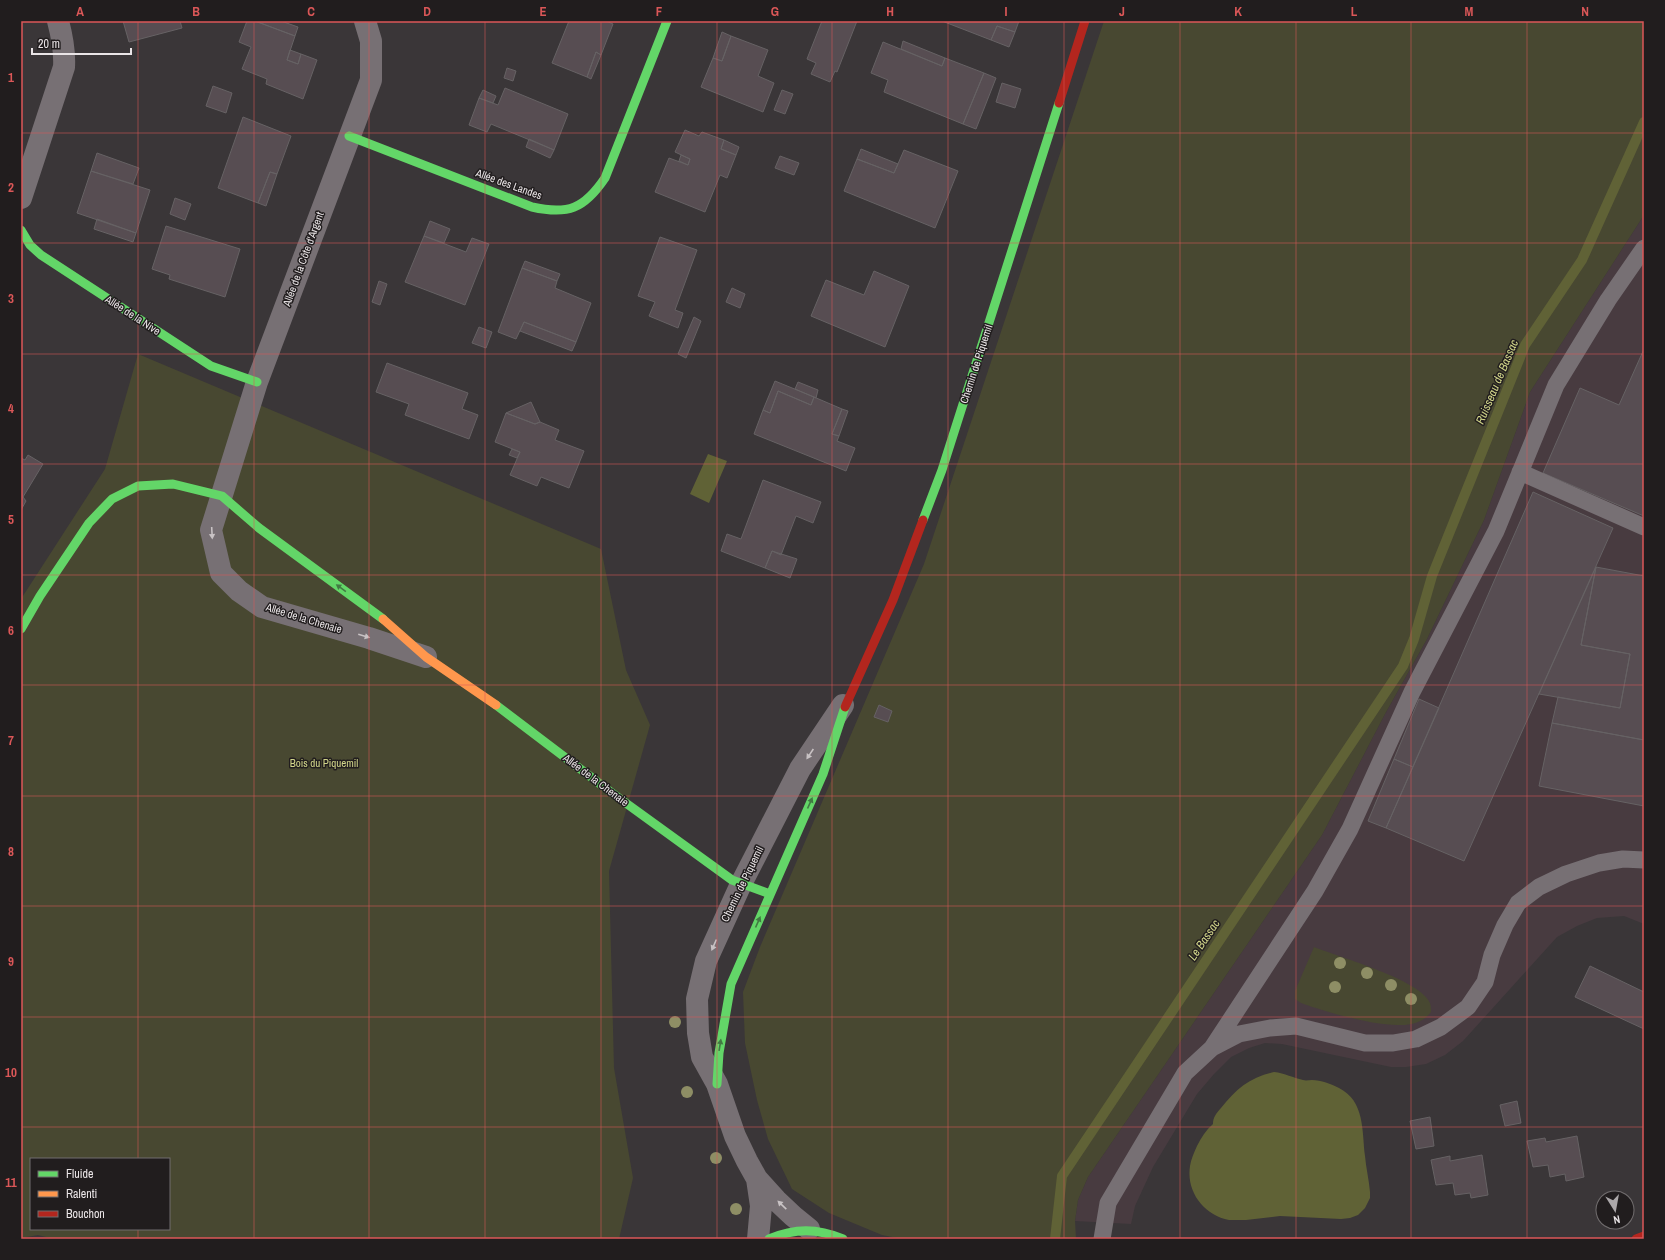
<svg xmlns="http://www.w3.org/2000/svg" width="1665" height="1260" font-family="'Archivo Narrow',sans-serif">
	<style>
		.built { fill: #483b40 }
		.green { fill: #484831; fill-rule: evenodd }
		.water { fill: #606236 }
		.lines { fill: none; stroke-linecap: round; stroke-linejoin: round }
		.stream { stroke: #606236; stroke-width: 10 }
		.building { fill: #574d52; stroke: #666264 }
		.lane { stroke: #777074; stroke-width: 17 }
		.street { stroke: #777074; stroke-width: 22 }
		.fast { stroke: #63d668; stroke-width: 9 }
		.slow { stroke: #ff974d; stroke-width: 9 }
		.jam { stroke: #b3261e; stroke-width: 9 }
		.tree { fill: #8e8e65 }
		.oneway { fill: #c8c2c4 }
		.oneway2 { fill: #427a43 }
		.grid { fill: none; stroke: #db5758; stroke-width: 1; stroke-opacity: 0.55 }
		.labels { text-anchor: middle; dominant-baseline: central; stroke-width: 3; stroke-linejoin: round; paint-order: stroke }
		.street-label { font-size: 11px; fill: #eae5e7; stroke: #211d1e }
		.park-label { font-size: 11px; fill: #d2d68a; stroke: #211d1e }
		.water-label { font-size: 12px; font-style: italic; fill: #d2d68a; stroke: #211d1e }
		.neatline { fill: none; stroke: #db5758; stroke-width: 1.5 }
		.grid-label { font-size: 13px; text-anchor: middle; font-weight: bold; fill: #db5758 }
	</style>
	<rect width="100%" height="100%" fill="#3a3638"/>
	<!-- built -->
	<path class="built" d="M 1644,215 L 1644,924 L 1624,916 L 1597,918 L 1577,926 L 1557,937 L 1463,1041 L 1445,1055 L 1426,1064 L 1406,1067 L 1391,1067 L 1282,1044 L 1265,1043 L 1249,1048 L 1231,1057 L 1214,1074 L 1197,1094 L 1153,1167 L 1135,1206 L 1131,1224 L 1075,1221 L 1078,1200 L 1088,1177 L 1322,835 L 1385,714 L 1427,639 L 1484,520 L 1530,392 Z"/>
	<!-- green -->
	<path class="green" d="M 1104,21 L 1644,21 L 1644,215 L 1530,392 L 1484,520 L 1427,639 L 1385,714 L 1322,835 L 1088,1177 L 1078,1200 L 1075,1221 L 1076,1239 L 902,1239 L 882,1235 L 829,1213 L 792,1189 L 768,1139 L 757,1100 L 745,1043 L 743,992 L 760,947 L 924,564 Z
		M 138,354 L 601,549 L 626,670 L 650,725 L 609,871 L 614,1068 L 633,1178 L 619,1239 L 54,1239 L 38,1235 L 21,1238 L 21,599 L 105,469 ZM 31,1159 L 169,1159 L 169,1229 L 31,1229 Z
		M 1314,947 C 1339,957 1421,980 1430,1003 C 1431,1006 1431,1010 1431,1012 C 1424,1022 1412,1025 1401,1025 C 1374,1026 1326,1012 1301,1003 L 1295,999 L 1295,991 Z"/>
	<!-- water -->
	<path class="water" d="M 708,454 L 727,461 L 709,503 L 690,494 Z
		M 1274,1072 C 1285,1073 1293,1078 1303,1080 C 1306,1081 1309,1080 1312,1080 C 1321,1080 1331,1084 1339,1088 C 1365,1101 1362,1131 1365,1156 C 1366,1168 1369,1180 1370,1192 L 1370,1198 L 1365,1208 L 1358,1215 L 1350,1218 L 1341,1219 L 1280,1216 L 1246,1220 L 1229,1220 C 1204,1215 1186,1192 1190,1166 C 1191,1159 1194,1153 1197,1146 C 1201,1138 1206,1130 1213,1124 C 1213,1117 1216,1114 1221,1108 C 1236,1089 1250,1077 1274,1072 Z"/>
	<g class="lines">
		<!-- stream -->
		<path class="stream" d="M 1055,1239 L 1062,1176 L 1403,666 L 1414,639 L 1432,576 L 1525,345 L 1582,260 L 1644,122"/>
	</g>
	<!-- building -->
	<path class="building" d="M 123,21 L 180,21 L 182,28 L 129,42 Z
		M 247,21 L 255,21 L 295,36 L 287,60 L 298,64 L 301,54 L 317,60 L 303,99 L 266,84 L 267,79 L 242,69 L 251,47 L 239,42 Z
		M 255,21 L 281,21 L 298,27 L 295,36 Z
		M 569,21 L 606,21 L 613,24 L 601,55 L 596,52 L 587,77 L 552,63 Z
		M 822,21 L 857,21 L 837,72 L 835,71 L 830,82 L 811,74 L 816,63 L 807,59 Z
		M 942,21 L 1019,21 L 1015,32 L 997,26 L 991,40 Z
		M 997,26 L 1015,32 L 1009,47 L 991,40 Z
		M 722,32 L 731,36 L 722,61 L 713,58 Z
		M 731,36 L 768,50 L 758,76 L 774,83 L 763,112 L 701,87 L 713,58 L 722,61 Z
		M 903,41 L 945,58 L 942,66 L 901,49 Z
		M 883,42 L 942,66 L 945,58 L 984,73 L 963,124 L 884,92 L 888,80 L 871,73 Z
		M 290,50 L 301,54 L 298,64 L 287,60 Z
		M 596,52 L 601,55 L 591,79 L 587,77 Z
		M 507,68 L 516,71 L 513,81 L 504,78 Z
		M 984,73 L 996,78 L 976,129 L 963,124 Z
		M 1002,83 L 1021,89 L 1015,108 L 996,102 Z
		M 213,86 L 232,93 L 226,113 L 206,106 Z
		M 505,88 L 568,114 L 554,150 L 491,124 L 487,132 L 469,125 L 479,98 L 498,105 Z
		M 483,90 L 496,96 L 493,103 L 479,98 Z
		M 782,90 L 793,94 L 785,114 L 774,110 Z
		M 243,117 L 291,136 L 277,174 L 270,172 L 258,203 L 218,188 Z
		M 685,130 L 699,136 L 702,132 L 724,140 L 721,149 L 736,155 L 727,178 L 720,175 L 705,212 L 655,192 L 669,158 L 688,165 L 690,159 L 675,152 Z
		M 529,139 L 554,150 L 550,158 L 526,147 Z
		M 724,140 L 739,147 L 736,155 L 721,149 Z
		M 861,149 L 898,164 L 894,173 L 857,159 Z
		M 904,150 L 958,171 L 935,228 L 844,191 L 857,159 L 894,173 Z
		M 97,153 L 139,168 L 133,184 L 91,171 Z
		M 681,155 L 690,159 L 688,165 L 679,161 Z
		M 780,156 L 799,163 L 794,175 L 775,168 Z
		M 91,171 L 150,190 L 136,233 L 77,213 Z
		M 270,172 L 277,174 L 266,206 L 258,203 Z
		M 175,198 L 191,204 L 185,220 L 170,214 Z
		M 97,219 L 136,233 L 133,242 L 94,229 Z
		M 430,221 L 450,229 L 444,243 L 424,236 Z
		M 166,226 L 240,249 L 225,297 L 169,279 L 170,275 L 152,269 Z
		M 424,236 L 466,252 L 472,238 L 489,244 L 465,305 L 405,282 Z
		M 660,237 L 697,250 L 675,310 L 683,313 L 678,328 L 649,316 L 655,302 L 638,296 Z
		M 525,261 L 560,274 L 557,281 L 522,268 Z
		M 522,268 L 557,281 L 555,288 L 591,303 L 576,342 L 524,322 L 516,339 L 498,332 Z
		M 874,271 L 909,286 L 885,347 L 811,316 L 826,280 L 864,295 Z
		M 379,281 L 387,284 L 380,305 L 372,302 Z
		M 732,288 L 745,294 L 740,308 L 726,302 Z
		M 694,317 L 701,321 L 686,358 L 678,354 Z
		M 524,322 L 576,342 L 572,351 L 520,331 Z
		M 479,327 L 492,332 L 486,348 L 472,343 Z
		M 1644,349 L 1644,516 L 1543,473 L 1580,388 L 1619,405 Z
		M 387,363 L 468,393 L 462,409 L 478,415 L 469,439 L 405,415 L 409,404 L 376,392 Z
		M 775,381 L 814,397 L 811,405 L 778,391 L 770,413 L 763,410 Z
		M 798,382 L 818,390 L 816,398 L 795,389 Z
		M 778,391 L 811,405 L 814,397 L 842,409 L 832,434 L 839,436 L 837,441 L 855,448 L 846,471 L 754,434 L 763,410 L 770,413 Z
		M 531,402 L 540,422 L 535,424 L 506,413 Z
		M 842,409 L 848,411 L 839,436 L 832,434 Z
		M 506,413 L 535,424 L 540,422 L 559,430 L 555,440 L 584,451 L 569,488 L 541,477 L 537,486 L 510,475 L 520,452 L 495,442 Z
		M 512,449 L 520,452 L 517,458 L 509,455 Z
		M 28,455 L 43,464 L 23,497 L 26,501 L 21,510 L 21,458 L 25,460 Z
		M 763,480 L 821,502 L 813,523 L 796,516 L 781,555 L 772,551 L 765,568 L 721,551 L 727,534 L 741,539 Z
		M 1533,492 L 1613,528 L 1464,861 L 1386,828 Z
		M 772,551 L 797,559 L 790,578 L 765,568 Z
		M 1596,567 L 1644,576 L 1644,740 L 1552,723 L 1558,697 L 1620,708 L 1630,654 L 1581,645 Z
		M 1596,567 L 1581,645 L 1630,654 L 1620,708 L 1539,694 Z
		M 1419,699 L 1439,708 L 1413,767 L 1394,759 Z
		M 879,705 L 892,711 L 888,722 L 874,717 Z
		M 1552,723 L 1644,740 L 1644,806 L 1539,786 Z
		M 1394,759 L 1413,767 L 1386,828 L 1368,821 Z
		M 1590,966 L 1644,992 L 1644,1029 L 1575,997 Z
		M 1517,1101 L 1521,1123 L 1505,1126 L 1500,1105 Z
		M 1430,1117 L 1434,1146 L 1416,1149 L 1410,1121 Z
		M 1577,1136 L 1584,1177 L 1566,1181 L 1565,1174 L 1550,1177 L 1548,1165 L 1533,1167 L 1527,1141 L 1545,1138 L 1546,1142 Z
		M 1482,1155 L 1488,1195 L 1471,1198 L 1470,1193 L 1455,1195 L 1453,1183 L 1436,1185 L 1431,1160 L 1450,1156 L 1450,1161 Z"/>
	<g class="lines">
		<!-- lane -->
		<path class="lane" d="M 1520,472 L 1644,527
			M 1212,1048 L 1315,891 L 1350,829 L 1412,692 L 1496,531 L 1556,385 L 1608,300 L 1644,248
			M 1102,1239 L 1108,1203 L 1185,1073 L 1212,1048 L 1239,1034 L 1270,1028 L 1296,1026 L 1365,1043 L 1393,1043 L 1416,1039 L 1441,1027 L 1468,1007 L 1485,982 L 1492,955 L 1505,925 L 1518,903 L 1539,887 L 1566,874 L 1599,863 L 1623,859 L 1644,860"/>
		<!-- street -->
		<path class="street" d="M 365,21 L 371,41 L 371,80 L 257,382 L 211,530 L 221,573 L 239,591 L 262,607 L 369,638 L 426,657
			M 21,198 L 64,67 C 65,51 62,36 58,21
			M 757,1179 L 761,1206 L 758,1239
			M 809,1229 L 793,1216 L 776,1200 L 757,1179 L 747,1161 L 735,1136 L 717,1084 L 702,1057 L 698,1033 L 697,999 L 706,961 L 741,884 L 800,769 L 843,705"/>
		<!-- fast -->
		<path class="fast" d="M 349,136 L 532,207 C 568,215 584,209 605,178 L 667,21
			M 21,230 L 30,245 L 41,255 L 211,366 L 257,382
			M 923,520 L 942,470 L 1059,103
			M 21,629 L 40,596 L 89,523 L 112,499 L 138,486 L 173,484 L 222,496 L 259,528 L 383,619
			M 496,705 L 612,793 L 732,880 L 770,894
			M 717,1084 L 719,1053 L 731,984 L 823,774 L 845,707
			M 769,1239 C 795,1228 817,1228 843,1239"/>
		<!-- slow -->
		<path class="slow" d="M 383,619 L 426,657 L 496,705"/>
		<!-- jam -->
		<path class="jam" d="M 1059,103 L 1085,21
			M 845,707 L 893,600 L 923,520
			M 1636,1239 L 1644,1236"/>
	</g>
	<!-- trees -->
	<g class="tree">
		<circle cx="1340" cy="963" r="6"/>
		<circle cx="1367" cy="973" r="6"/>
		<circle cx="1391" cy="985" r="6"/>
		<circle cx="1335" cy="987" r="6"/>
		<circle cx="1411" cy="999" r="6"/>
		<circle cx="675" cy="1022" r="6"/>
		<circle cx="687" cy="1092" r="6"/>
		<circle cx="716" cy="1158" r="6"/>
		<circle cx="736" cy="1209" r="6"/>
	</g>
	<!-- one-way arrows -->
	<defs><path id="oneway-solid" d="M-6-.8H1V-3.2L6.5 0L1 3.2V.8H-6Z"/></defs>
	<g class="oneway">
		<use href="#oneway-solid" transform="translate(212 533) rotate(87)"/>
		<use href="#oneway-solid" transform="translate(364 636) rotate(16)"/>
		<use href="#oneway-solid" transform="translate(810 754) rotate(124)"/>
		<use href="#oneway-solid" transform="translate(714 945) rotate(114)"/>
		<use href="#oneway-solid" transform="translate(782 1205) rotate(-136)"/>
	</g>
	<g class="oneway2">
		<use href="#oneway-solid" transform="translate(341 588) rotate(-144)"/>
		<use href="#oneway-solid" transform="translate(810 803) rotate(-66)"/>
		<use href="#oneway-solid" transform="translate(758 922) rotate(-66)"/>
		<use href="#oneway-solid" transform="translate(720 1045) rotate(-81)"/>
	</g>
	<!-- grid -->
	<path class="grid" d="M 138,21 L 138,1159M 254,21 L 254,1239M 369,21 L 369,1239M 485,21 L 485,1239M 601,21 L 601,1239M 717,21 L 717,1239M 832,21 L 832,1239M 948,21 L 948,1239M 1064,21 L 1064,1239M 1180,21 L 1180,1239M 1296,21 L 1296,1239M 1411,21 L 1411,1239M 1527,21 L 1527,1239M 21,133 L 1644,133M 21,243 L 1644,243M 21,354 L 1644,354M 21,464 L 1644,464M 21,575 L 1644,575M 21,685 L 1644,685M 21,796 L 1644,796M 21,906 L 1644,906M 21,1017 L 1644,1017M 21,1127 L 1644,1127M 138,1229 L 138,1239"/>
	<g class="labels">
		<!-- street labels -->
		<g class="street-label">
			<text transform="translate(509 184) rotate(20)">Allée des Landes</text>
			<text transform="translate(303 259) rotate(-70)">Allée de la Côte d'Argent</text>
			<text transform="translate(133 315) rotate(33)">Allée de la Nive</text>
			<text transform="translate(976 364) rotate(-72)">Chemin de Piquemil</text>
			<text transform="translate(304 618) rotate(17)">Allée de la Chenaie</text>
			<text transform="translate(596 780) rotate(37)">Allée de la Chenaie</text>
			<text transform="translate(742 884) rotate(-64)">Chemin de Piquemil</text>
		</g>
		<!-- park labels -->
		<g class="park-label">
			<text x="324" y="763">Bois du Piquemil</text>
		</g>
		<!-- water labels -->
		<g class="water-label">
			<text transform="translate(1497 382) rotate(-67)">Ruisseau de Bassac</text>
			<text transform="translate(1204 940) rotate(-56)">Le Bassac</text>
		</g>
	</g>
	<!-- border -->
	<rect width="1665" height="1260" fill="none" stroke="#211d1e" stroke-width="44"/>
	<!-- legend -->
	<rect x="30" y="1158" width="140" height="72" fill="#211d1e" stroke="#716d6e"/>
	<rect x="38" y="1171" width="20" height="6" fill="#63d668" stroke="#716d6e"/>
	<text x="66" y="1178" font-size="12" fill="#eae5e7">Fluide</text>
	<rect x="38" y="1191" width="20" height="6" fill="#ff974d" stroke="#716d6e"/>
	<text x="66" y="1198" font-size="12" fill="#eae5e7">Ralenti</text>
	<rect x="38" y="1211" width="20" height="6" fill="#b3261e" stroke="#716d6e"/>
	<text x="66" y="1218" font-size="12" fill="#eae5e7">Bouchon</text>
	<!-- north arrow -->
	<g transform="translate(1615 1210) rotate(169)"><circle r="19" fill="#211d1e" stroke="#716d6e"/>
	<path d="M0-3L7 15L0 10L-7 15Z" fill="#aca8aa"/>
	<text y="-6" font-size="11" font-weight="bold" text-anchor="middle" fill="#eae5e7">N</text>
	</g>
	<!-- scale -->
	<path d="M32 48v6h99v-6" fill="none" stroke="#eae5e7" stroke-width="2"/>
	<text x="38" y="48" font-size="12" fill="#eae5e7" stroke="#211d1e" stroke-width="3" paint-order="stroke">20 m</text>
	<rect x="22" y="22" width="1621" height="1216" class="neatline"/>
	<g class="grid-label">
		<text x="80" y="16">A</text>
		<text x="196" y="16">B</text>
		<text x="311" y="16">C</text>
		<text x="427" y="16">D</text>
		<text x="543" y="16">E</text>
		<text x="659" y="16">F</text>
		<text x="775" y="16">G</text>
		<text x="890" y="16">H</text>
		<text x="1006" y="16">I</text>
		<text x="1122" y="16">J</text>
		<text x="1238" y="16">K</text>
		<text x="1354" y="16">L</text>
		<text x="1469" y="16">M</text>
		<text x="1585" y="16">N</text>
		<text x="11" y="82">1</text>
		<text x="11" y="192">2</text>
		<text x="11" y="303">3</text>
		<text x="11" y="413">4</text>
		<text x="11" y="524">5</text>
		<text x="11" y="635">6</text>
		<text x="11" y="745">7</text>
		<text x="11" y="856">8</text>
		<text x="11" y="966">9</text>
		<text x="11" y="1077">10</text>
		<text x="11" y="1187">11</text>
	</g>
</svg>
